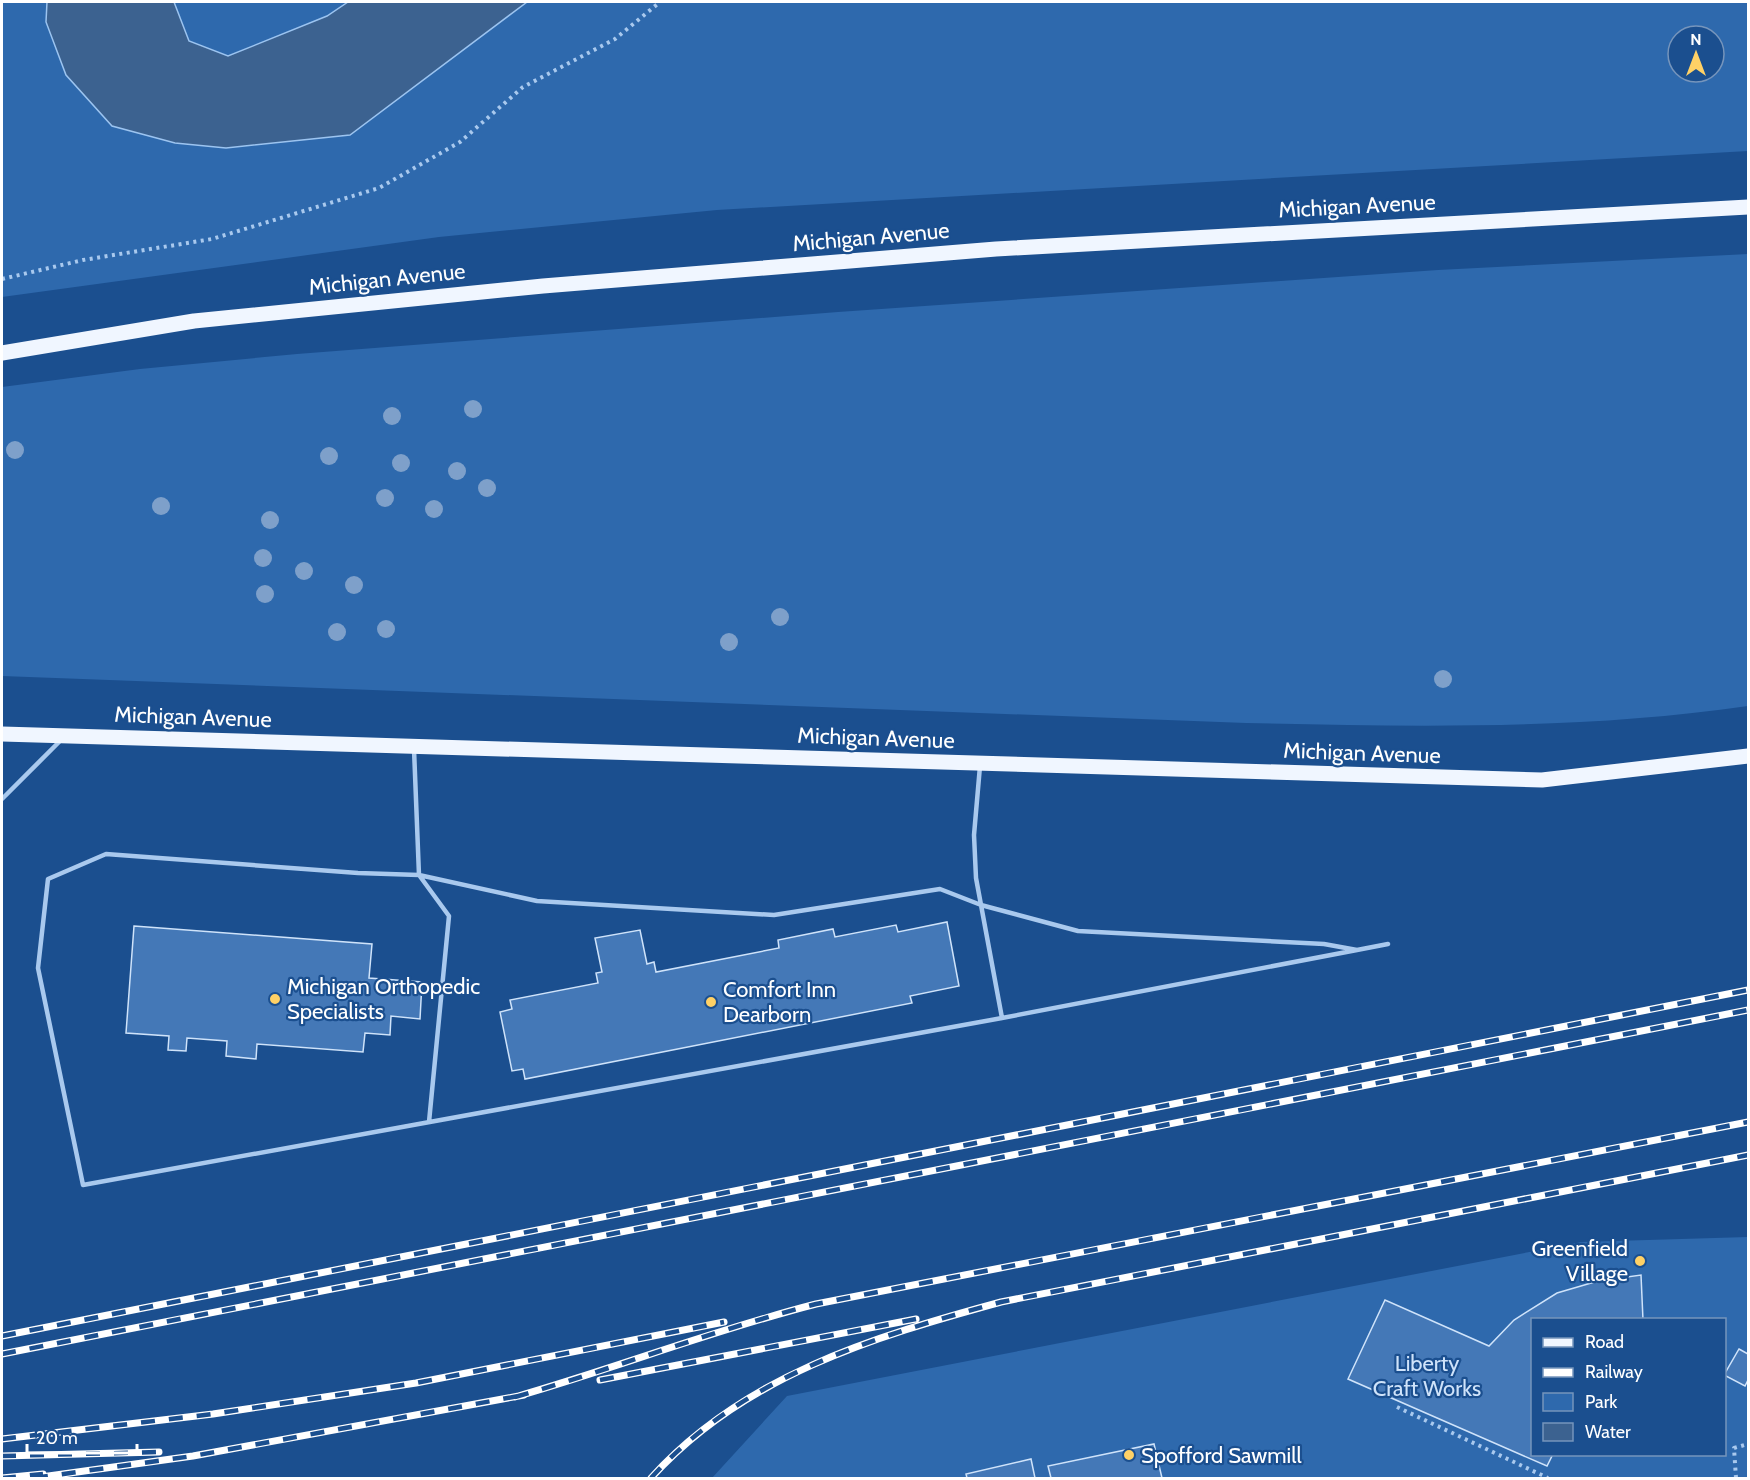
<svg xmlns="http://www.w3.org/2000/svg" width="1750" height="1480" font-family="Cabin,sans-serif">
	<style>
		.green { fill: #2e69ad; fill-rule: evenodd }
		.water { fill: #3c6290; stroke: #9cc4f0; stroke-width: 1.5 }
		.building { fill: #4478b7; stroke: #cfe3fa; stroke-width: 1.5 }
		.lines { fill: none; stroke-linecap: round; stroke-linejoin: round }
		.path { stroke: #a9c9ee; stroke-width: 4; stroke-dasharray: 3 4.5; stroke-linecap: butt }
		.service { stroke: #a9c9ee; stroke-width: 4.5 }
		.primary { stroke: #f0f6ff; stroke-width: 15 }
		.rail-casing { stroke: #fff; stroke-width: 7 }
		.rail { stroke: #1b4f8f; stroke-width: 4.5; stroke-dasharray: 14; stroke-linecap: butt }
		.tree { fill: #7ea0ca }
		.poi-dot { fill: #ffd166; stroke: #1b4f8f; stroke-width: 2 }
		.labels { text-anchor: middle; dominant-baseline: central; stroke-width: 4.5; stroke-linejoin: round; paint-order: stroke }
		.street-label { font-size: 22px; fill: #fff; stroke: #1b4f8f }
		.poi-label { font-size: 22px; fill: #fff; stroke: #1b4f8f; text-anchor: start }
		.park-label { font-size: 22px; fill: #cfe3fa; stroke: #1b4f8f }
	</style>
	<rect width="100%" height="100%" fill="#1b4f8f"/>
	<!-- green -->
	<path class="green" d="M 2,2 L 47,2 L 46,22 L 66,75 L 475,41 L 527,2 L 1748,2 L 1748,151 L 717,210 L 439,237 L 2,297 ZM 1678,36 L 1714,36 L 1714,72 L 1678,72 Z
		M 174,2 L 348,2 L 327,16 L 228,56 L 189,41 Z
		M 1748,254 L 1748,706 C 1583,730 1413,727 1246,723 L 2,676 L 2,387 L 140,369 L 297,354 L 838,312 L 1438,270 Z
		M 1748,1237 L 1748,1478 L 712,1478 L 787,1396 L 1581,1242 ZM 1532,1320 L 1724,1320 L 1724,1454 L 1532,1454 Z"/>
	<!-- water -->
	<path class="water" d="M 47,2 L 174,2 L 189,41 L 228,56 L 327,16 L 348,2 L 527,2 L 350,135 L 226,148 L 175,143 L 112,126 L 66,75 L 46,22 Z"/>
	<!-- building -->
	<path class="building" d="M 947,922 L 959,986 L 910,996 L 912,1003 L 525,1079 L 523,1069 L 512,1071 L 500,1012 L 512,1009 L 510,1000 L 598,983 L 596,973 L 602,972 L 595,938 L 640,930 L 647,964 L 654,962 L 656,972 L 779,948 L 778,940 L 833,929 L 835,937 L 896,925 L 898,932 Z
		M 134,926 L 372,944 L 369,978 L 422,982 L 420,1019 L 391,1016 L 390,1035 L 365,1033 L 363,1052 L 257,1044 L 256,1059 L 226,1056 L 227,1041 L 187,1038 L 186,1051 L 168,1050 L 169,1036 L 126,1033 Z
		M 1641,1275 L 1643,1320 L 1532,1320 L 1532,1454 L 1553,1454 L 1547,1466 L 1348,1379 L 1385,1300 L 1489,1346 L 1514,1320 L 1557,1293 L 1598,1281 Z
		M 1739,1349 L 1748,1354 L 1748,1380 L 1745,1386 L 1724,1375 Z
		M 1154,1444 L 1162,1478 L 1051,1478 L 1048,1466 Z
		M 1031,1459 L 1035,1478 L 967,1478 L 966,1474 Z"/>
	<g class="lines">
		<!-- path -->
		<path class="path" d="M 2,279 L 83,260 L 212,239 L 379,188 L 460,142 L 523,87 L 615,39 L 660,2
			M 1397,1407 L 1548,1478
			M 1736,1478 L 1734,1448 L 1748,1444"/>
		<!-- service -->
		<path class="service" d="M 414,749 L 419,875 L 449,916 L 429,1122
			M 980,766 L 974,835 L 976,878 L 1002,1018
			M 2,799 L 61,740
			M 1357,950 L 1324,944 L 1078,931 L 981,905 L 940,889 L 774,915 L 537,901 L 419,875 L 358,873 L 106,854 L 48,879 L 38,968 L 83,1185 L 1002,1018 L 1357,950 L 1388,944"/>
		<!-- primary -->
		<path class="primary" d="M 2,353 L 194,321 L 543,286 L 996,249 L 1748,207
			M 2,734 L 1542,780 L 1748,756"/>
		<defs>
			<path id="rail" d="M 2,1336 L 1748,990
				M 2,1354 L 1748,1010
				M 600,1380 L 916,1319
				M 515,1397 C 616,1368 714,1330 816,1304 L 1748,1122
				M 2,1439 L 213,1414 L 416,1383 L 724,1322
				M 2,1456 L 159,1452
				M 2,1478 L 43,1474
				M 34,1478 L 193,1456 L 524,1395
				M 651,1478 C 743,1376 873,1337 1001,1302 L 1748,1155"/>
		</defs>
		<!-- rail casing -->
		<use href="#rail" class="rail-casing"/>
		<!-- rail -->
		<use href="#rail" class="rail"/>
	</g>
	<!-- trees -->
	<g class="tree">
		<circle cx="473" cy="409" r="9"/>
		<circle cx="392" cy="416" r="9"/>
		<circle cx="15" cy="450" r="9"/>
		<circle cx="329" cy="456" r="9"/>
		<circle cx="401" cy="463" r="9"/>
		<circle cx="457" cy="471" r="9"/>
		<circle cx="487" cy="488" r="9"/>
		<circle cx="385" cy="498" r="9"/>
		<circle cx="161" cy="506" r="9"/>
		<circle cx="434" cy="509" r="9"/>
		<circle cx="270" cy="520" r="9"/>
		<circle cx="263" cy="558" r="9"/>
		<circle cx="304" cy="571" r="9"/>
		<circle cx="354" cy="585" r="9"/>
		<circle cx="265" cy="594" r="9"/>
		<circle cx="780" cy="617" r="9"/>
		<circle cx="386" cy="629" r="9"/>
		<circle cx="337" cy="632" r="9"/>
		<circle cx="729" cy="642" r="9"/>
		<circle cx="1443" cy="679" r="9"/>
	</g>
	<!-- markers -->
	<g class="poi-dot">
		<circle cx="275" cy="999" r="6"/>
		<circle cx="711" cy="1002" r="6"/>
		<circle cx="1640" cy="1261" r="6"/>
		<circle cx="1129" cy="1455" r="6"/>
	</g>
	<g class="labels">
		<!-- street labels -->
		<g class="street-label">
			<text transform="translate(1357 206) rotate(-3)">Michigan Avenue</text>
			<text transform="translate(871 237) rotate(-5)">Michigan Avenue</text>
			<text transform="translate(387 279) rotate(-6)">Michigan Avenue</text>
			<text transform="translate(193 717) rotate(2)">Michigan Avenue</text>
			<text transform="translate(876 738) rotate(2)">Michigan Avenue</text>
			<text transform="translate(1362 753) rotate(2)">Michigan Avenue</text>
		</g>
		<!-- poi labels -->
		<g class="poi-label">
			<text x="287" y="986">Michigan Orthopedic<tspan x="287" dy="25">Specialists</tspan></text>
			<text x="723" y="989">Comfort Inn<tspan x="723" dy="25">Dearborn</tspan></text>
			<text x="1628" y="1248" text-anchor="end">Greenfield<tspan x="1628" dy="25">Village</tspan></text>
			<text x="1141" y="1455">Spofford Sawmill</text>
		</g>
		<!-- park labels -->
		<g class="park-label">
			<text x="1427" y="1363">Liberty<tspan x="1427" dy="25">Craft Works</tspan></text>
		</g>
	</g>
	<!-- border -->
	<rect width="1750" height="1480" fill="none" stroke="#ffffff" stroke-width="6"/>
	<!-- legend -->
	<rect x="1531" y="1318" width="195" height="138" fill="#1b4f8f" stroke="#7695bc" stroke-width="1.5"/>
	<rect x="1543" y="1338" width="30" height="9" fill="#f0f6ff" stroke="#7695bc" stroke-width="1.5"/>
	<text x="1585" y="1348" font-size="18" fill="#ffffff">Road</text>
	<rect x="1543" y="1368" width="30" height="9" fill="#ffffff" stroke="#7695bc" stroke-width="1.5"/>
	<text x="1585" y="1378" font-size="18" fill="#ffffff">Railway</text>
	<rect x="1543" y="1393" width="30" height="18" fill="#2e69ad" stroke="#7695bc" stroke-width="1.5"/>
	<text x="1585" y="1408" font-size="18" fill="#ffffff">Park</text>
	<rect x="1543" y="1423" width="30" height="18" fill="#3c6290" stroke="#7695bc" stroke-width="1.5"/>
	<text x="1585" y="1438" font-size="18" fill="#ffffff">Water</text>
	<!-- north arrow -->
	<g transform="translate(1696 54)"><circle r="28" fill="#1b4f8f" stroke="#7695bc" stroke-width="1.5"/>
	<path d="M0-4.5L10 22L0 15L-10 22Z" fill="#ffd166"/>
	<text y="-9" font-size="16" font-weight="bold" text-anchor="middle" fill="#ffffff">N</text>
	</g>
	<!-- scale -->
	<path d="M27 1444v9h110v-9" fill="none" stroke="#ffffff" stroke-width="3"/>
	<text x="36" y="1444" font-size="18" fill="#ffffff" stroke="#1b4f8f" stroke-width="4.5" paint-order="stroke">20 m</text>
</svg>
